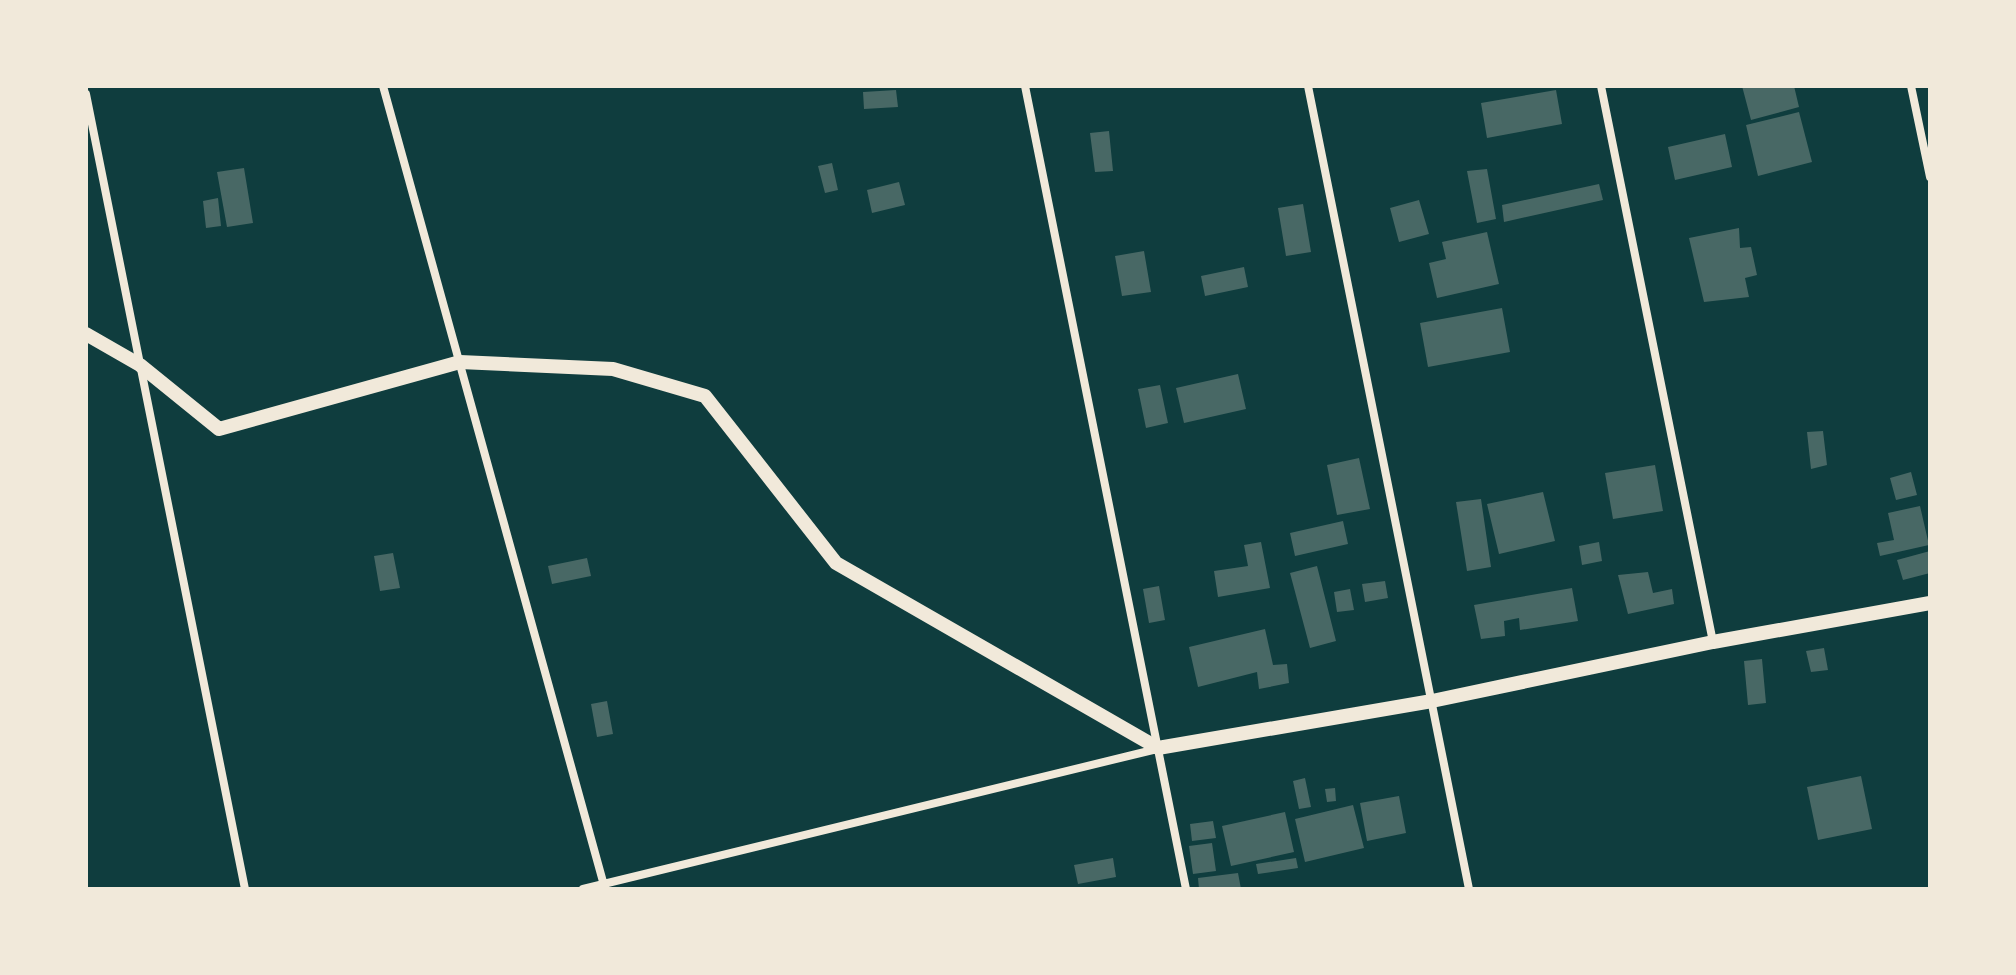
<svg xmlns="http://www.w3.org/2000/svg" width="2016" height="975" font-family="Roboto,sans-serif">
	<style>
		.building { fill: #486865 }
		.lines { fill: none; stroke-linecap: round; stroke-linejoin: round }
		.minor { stroke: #f1e9da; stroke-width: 8 }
		.tertiary { stroke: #f1e9da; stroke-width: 14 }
	</style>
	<rect width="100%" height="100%" fill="#0f3d3e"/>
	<!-- building -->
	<path class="building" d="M 1742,86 L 1794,86 L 1799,107 L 1751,120 Z
		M 896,90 L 898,107 L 864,109 L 863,92 Z
		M 1556,90 L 1562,124 L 1487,138 L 1481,103 Z
		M 1799,112 L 1812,162 L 1758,176 L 1746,125 Z
		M 1109,131 L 1113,171 L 1095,172 L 1090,133 Z
		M 1725,134 L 1732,167 L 1675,180 L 1668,147 Z
		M 832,163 L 838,190 L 825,193 L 818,166 Z
		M 244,168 L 253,223 L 227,227 L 217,172 Z
		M 1487,169 L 1496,219 L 1477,223 L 1467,171 Z
		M 899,182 L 905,205 L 872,213 L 867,190 Z
		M 1599,184 L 1603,200 L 1504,222 L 1502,205 Z
		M 218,198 L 221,226 L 206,228 L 203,201 Z
		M 1419,200 L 1429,234 L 1399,242 L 1390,208 Z
		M 1303,204 L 1311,252 L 1286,256 L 1278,208 Z
		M 1739,228 L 1740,248 L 1751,247 L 1757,275 L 1745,278 L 1749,297 L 1704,302 L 1689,238 Z
		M 1487,232 L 1499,284 L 1437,298 L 1429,263 L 1446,259 L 1442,242 Z
		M 1144,251 L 1151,292 L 1122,296 L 1115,256 Z
		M 1244,267 L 1248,287 L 1205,296 L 1201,276 Z
		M 1502,308 L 1510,352 L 1428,367 L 1420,323 Z
		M 1238,374 L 1246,409 L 1184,423 L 1176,388 Z
		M 1160,385 L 1168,423 L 1146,428 L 1138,389 Z
		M 1823,431 L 1827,465 L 1811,469 L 1807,432 Z
		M 1359,458 L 1370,509 L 1337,515 L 1327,465 Z
		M 1655,465 L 1663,511 L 1613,519 L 1605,473 Z
		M 1911,472 L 1917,495 L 1896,500 L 1890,478 Z
		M 1543,492 L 1555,541 L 1499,554 L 1487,504 Z
		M 1481,499 L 1491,567 L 1467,571 L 1456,502 Z
		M 1920,506 L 1929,545 L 1880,556 L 1877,543 L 1894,540 L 1888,513 Z
		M 1343,521 L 1348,544 L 1295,556 L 1290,533 Z
		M 1261,542 L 1270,588 L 1218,597 L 1214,571 L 1248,566 L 1244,545 Z
		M 1599,542 L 1602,561 L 1582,565 L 1579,546 Z
		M 1930,551 L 1930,573 L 1903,580 L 1897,560 Z
		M 393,553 L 400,588 L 380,591 L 374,556 Z
		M 587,558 L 591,576 L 552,584 L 548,566 Z
		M 1317,566 L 1336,641 L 1310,648 L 1290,573 Z
		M 1648,572 L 1653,593 L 1672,589 L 1674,604 L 1628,614 L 1618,575 Z
		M 1385,581 L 1388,598 L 1365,602 L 1362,584 Z
		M 1159,586 L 1165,620 L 1149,623 L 1143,589 Z
		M 1572,588 L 1578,621 L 1520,630 L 1519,618 L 1504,621 L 1505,636 L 1481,639 L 1474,605 Z
		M 1350,589 L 1354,610 L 1337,612 L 1334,592 Z
		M 1265,629 L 1273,665 L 1287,664 L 1289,683 L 1259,689 L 1257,672 L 1198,687 L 1189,647 Z
		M 1824,648 L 1828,670 L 1811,672 L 1806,651 Z
		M 1762,659 L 1766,703 L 1748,705 L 1744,661 Z
		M 607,701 L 613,734 L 597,737 L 591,704 Z
		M 1861,776 L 1872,829 L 1818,840 L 1807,787 Z
		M 1305,778 L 1311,807 L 1299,809 L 1293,781 Z
		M 1335,788 L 1336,801 L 1327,802 L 1325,789 Z
		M 1399,796 L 1406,833 L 1367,841 L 1360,803 Z
		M 1353,805 L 1364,848 L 1305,862 L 1295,819 Z
		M 1285,812 L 1294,852 L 1231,866 L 1222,826 Z
		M 1213,821 L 1216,838 L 1192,841 L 1190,824 Z
		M 1212,843 L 1216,871 L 1193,874 L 1189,846 Z
		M 1113,858 L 1116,877 L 1078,884 L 1074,865 Z
		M 1296,858 L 1298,868 L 1258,874 L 1256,864 Z
		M 1238,873 L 1241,889 L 1199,889 L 1198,878 Z"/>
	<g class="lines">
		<!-- minor -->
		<path class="minor" d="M 383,86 L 605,889
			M 1025,86 L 1186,889
			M 1308,86 L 1469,889
			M 1601,86 L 1713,642
			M 1911,86 L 1930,177
			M 86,94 L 245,889
			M 583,889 L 1157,749"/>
		<!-- tertiary -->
		<path class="tertiary" d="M 86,334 L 140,365 L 219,429 L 460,362 L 613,369 L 705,396 L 836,563 L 1158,748 L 1432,701 L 1713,642 L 1930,603"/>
	</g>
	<!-- border -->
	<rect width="2016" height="975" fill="none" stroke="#f1e9da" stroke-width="176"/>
</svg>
